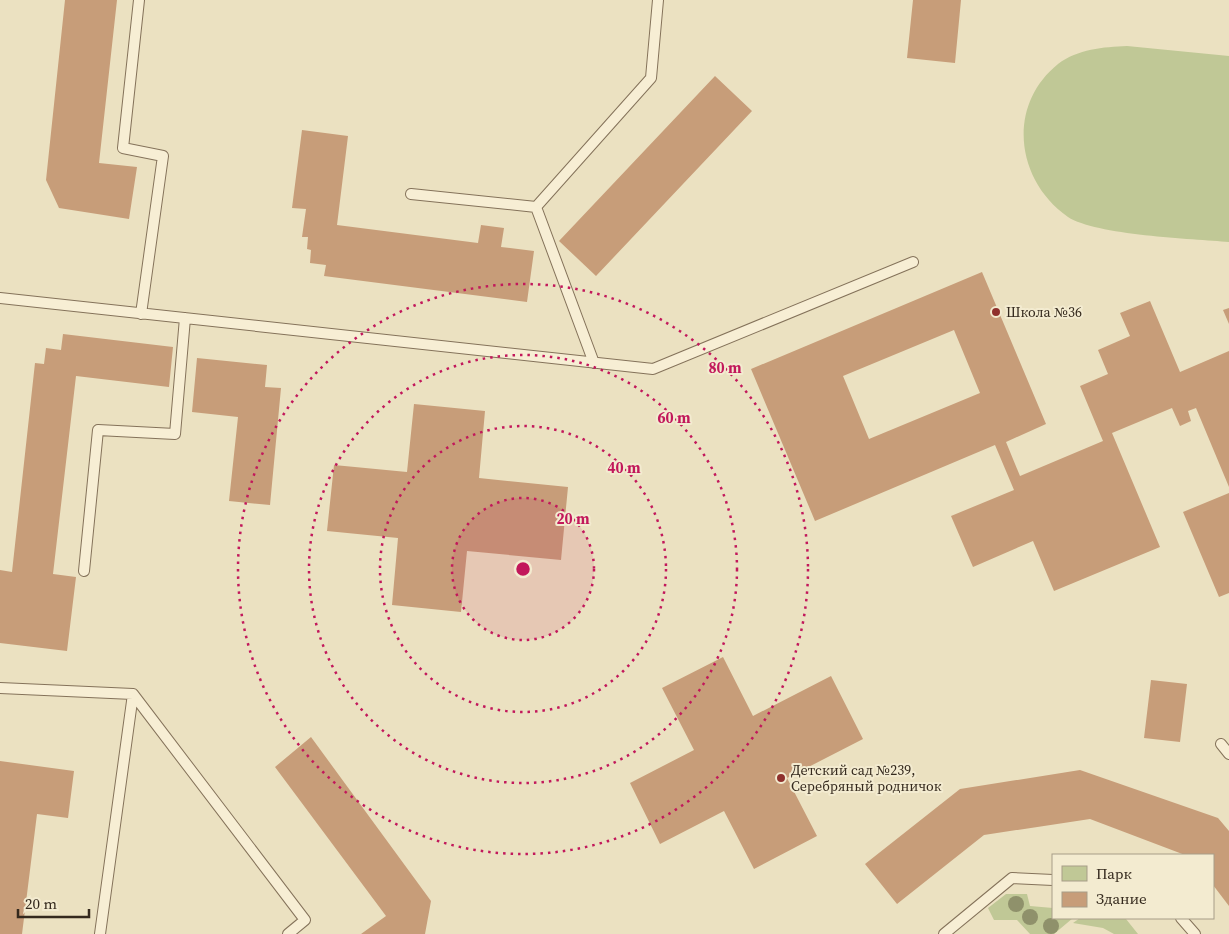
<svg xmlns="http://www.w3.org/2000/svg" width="1229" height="934" font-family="'Source Serif 4',serif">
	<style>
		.green { fill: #c0c896 }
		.building { fill: #c79d79; fill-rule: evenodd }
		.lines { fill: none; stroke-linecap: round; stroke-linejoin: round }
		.lane-casing { stroke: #84725a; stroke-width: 12 }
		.lane { stroke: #f7eed4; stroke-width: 10 }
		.tree { fill: #8f916b }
		.ring { fill: none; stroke: #c2185b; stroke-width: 2.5; stroke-dasharray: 2.5 5 }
		.poi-dot { fill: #8f312d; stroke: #f3ebd0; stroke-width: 2 }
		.labels { text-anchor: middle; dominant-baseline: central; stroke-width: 4; stroke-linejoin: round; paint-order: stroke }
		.poi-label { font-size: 14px; fill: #34291d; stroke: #f3ebd0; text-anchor: start }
		.centre { fill: #c2185b; stroke: #f3ebd0; stroke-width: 2.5 }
		.ring-label { font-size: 15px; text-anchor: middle; font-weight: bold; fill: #c2185b; stroke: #f3ebd0; stroke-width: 4; stroke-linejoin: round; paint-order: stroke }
	</style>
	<rect width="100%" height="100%" fill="#ebe1c1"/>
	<!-- green -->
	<path class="green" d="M 1127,46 L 1229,56 L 1229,242 C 1193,239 1095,235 1068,217 C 1016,181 1006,106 1058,64 C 1078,49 1103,47 1127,46 Z
		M 1006,894 L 1027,894 L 1030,906 L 1053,908 L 1053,918 L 1073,918 L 1054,934 L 1030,934 L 1017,920 L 994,920 L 988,908 Z
		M 1080,918 L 1126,919 L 1138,934 L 1114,934 L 1103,928 L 1073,923 Z"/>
	<!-- building -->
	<path class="building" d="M 65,0 L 117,0 L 99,163 L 137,167 L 129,219 L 59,208 L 46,180 Z
		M 913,0 L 961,0 L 955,63 L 907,58 Z
		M 715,76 L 752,111 L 596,276 L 559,241 Z
		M 302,130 L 348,136 L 337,225 L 478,243 L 481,225 L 504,228 L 501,247 L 534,251 L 527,302 L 324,276 L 326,265 L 310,263 L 311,250 L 307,249 L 308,237 L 302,237 L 306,209 L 292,208 Z
		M 982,272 L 1046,424 L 1006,442 L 1020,476 L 1103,441 L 1080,386 L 1108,374 L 1098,350 L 1130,336 L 1120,313 L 1150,301 L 1180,372 L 1229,351 L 1229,487 L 1196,408 L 1188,411 L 1191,421 L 1180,426 L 1172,408 L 1112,433 L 1160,547 L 1054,591 L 1033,541 L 973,567 L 951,516 L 1014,490 L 995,445 L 815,521 L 751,369 ZM 954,330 L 980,393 L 869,439 L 843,376 Z
		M 1229,308 L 1229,324 L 1223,310 Z
		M 63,334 L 173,347 L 169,387 L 76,376 L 53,574 L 76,577 L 67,651 L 0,643 L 0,570 L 12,572 L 35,363 L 44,364 L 46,348 L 61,350 Z
		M 197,358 L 267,365 L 265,387 L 281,388 L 270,505 L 229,501 L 238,417 L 192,412 Z
		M 414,404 L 485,411 L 479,478 L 568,487 L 561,560 L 467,551 L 461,612 L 392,605 L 398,538 L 327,531 L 334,465 L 407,472 Z
		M 1229,493 L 1229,593 L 1219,597 L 1183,512 Z
		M 723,657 L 753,716 L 831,676 L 863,739 L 787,778 L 817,836 L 754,869 L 724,811 L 660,844 L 630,783 L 694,750 L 662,688 Z
		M 1151,680 L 1187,684 L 1180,742 L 1144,738 Z
		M 311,737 L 431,901 L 425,934 L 361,934 L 386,916 L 275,767 Z
		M 0,761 L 74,771 L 68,818 L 37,814 L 22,934 L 0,934 Z
		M 1080,770 L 1218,818 L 1229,831 L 1229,906 L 1213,885 L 1213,855 L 1185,855 L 1090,819 L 984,835 L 897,904 L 865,864 L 960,789 Z"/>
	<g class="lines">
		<defs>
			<path id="lane" d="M 139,0 L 123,148 L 163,156 L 141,314
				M 411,194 L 536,207
				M 0,298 L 653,369 L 913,262
				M 594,363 L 536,207 L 651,78 L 658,0
				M 84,571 L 98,430 L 175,434 L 185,318
				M 0,688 L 133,694 L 100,934
				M 133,694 L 305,920 L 288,934
				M 1221,744 L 1229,754
				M 1181,918 L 1195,934
				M 944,934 L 1012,878 L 1053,880"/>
		</defs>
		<!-- lane casing -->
		<use href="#lane" class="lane-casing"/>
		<!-- lane -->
		<use href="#lane" class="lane"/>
	</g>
	<!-- trees -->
	<g class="tree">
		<circle cx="1016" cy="904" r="8"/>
		<circle cx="1030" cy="917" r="8"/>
		<circle cx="1051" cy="926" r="8"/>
	</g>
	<!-- distance rings -->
	<circle cx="523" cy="569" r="71" fill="#c2185b" fill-opacity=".12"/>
	<g class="ring">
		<circle cx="523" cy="569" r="71"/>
		<circle cx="523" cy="569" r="143"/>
		<circle cx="523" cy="569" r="214"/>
		<circle cx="523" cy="569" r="285"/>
	</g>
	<!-- markers -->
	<g class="poi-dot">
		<circle cx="996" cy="312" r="5"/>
		<circle cx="781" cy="778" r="5"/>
	</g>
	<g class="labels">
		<!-- poi labels -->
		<g class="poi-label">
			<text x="1006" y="312">Школа №36</text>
			<text x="791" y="770">Детский сад №239,<tspan x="791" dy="16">Серебряный родничок</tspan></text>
		</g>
	</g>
	<circle cx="523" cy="569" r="8" class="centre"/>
	<g class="ring-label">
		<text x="725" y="373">80 m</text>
		<text x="674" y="423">60 m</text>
		<text x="624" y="473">40 m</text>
		<text x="573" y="524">20 m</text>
	</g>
	<!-- legend -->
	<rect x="1052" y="854" width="162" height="65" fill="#f3ebd0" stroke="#a79d88"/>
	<rect x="1062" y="866" width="25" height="15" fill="#c0c896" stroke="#a79d88"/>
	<text x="1096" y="879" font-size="15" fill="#34291d">Парк</text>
	<rect x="1062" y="892" width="25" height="15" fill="#c79d79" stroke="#a79d88"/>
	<text x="1096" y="904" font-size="15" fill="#34291d">Здание</text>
	<!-- scale -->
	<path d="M18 909v8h71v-8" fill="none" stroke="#34291d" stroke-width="2.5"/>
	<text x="25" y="909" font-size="15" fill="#34291d" stroke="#f3ebd0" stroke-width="4" paint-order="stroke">20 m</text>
</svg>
